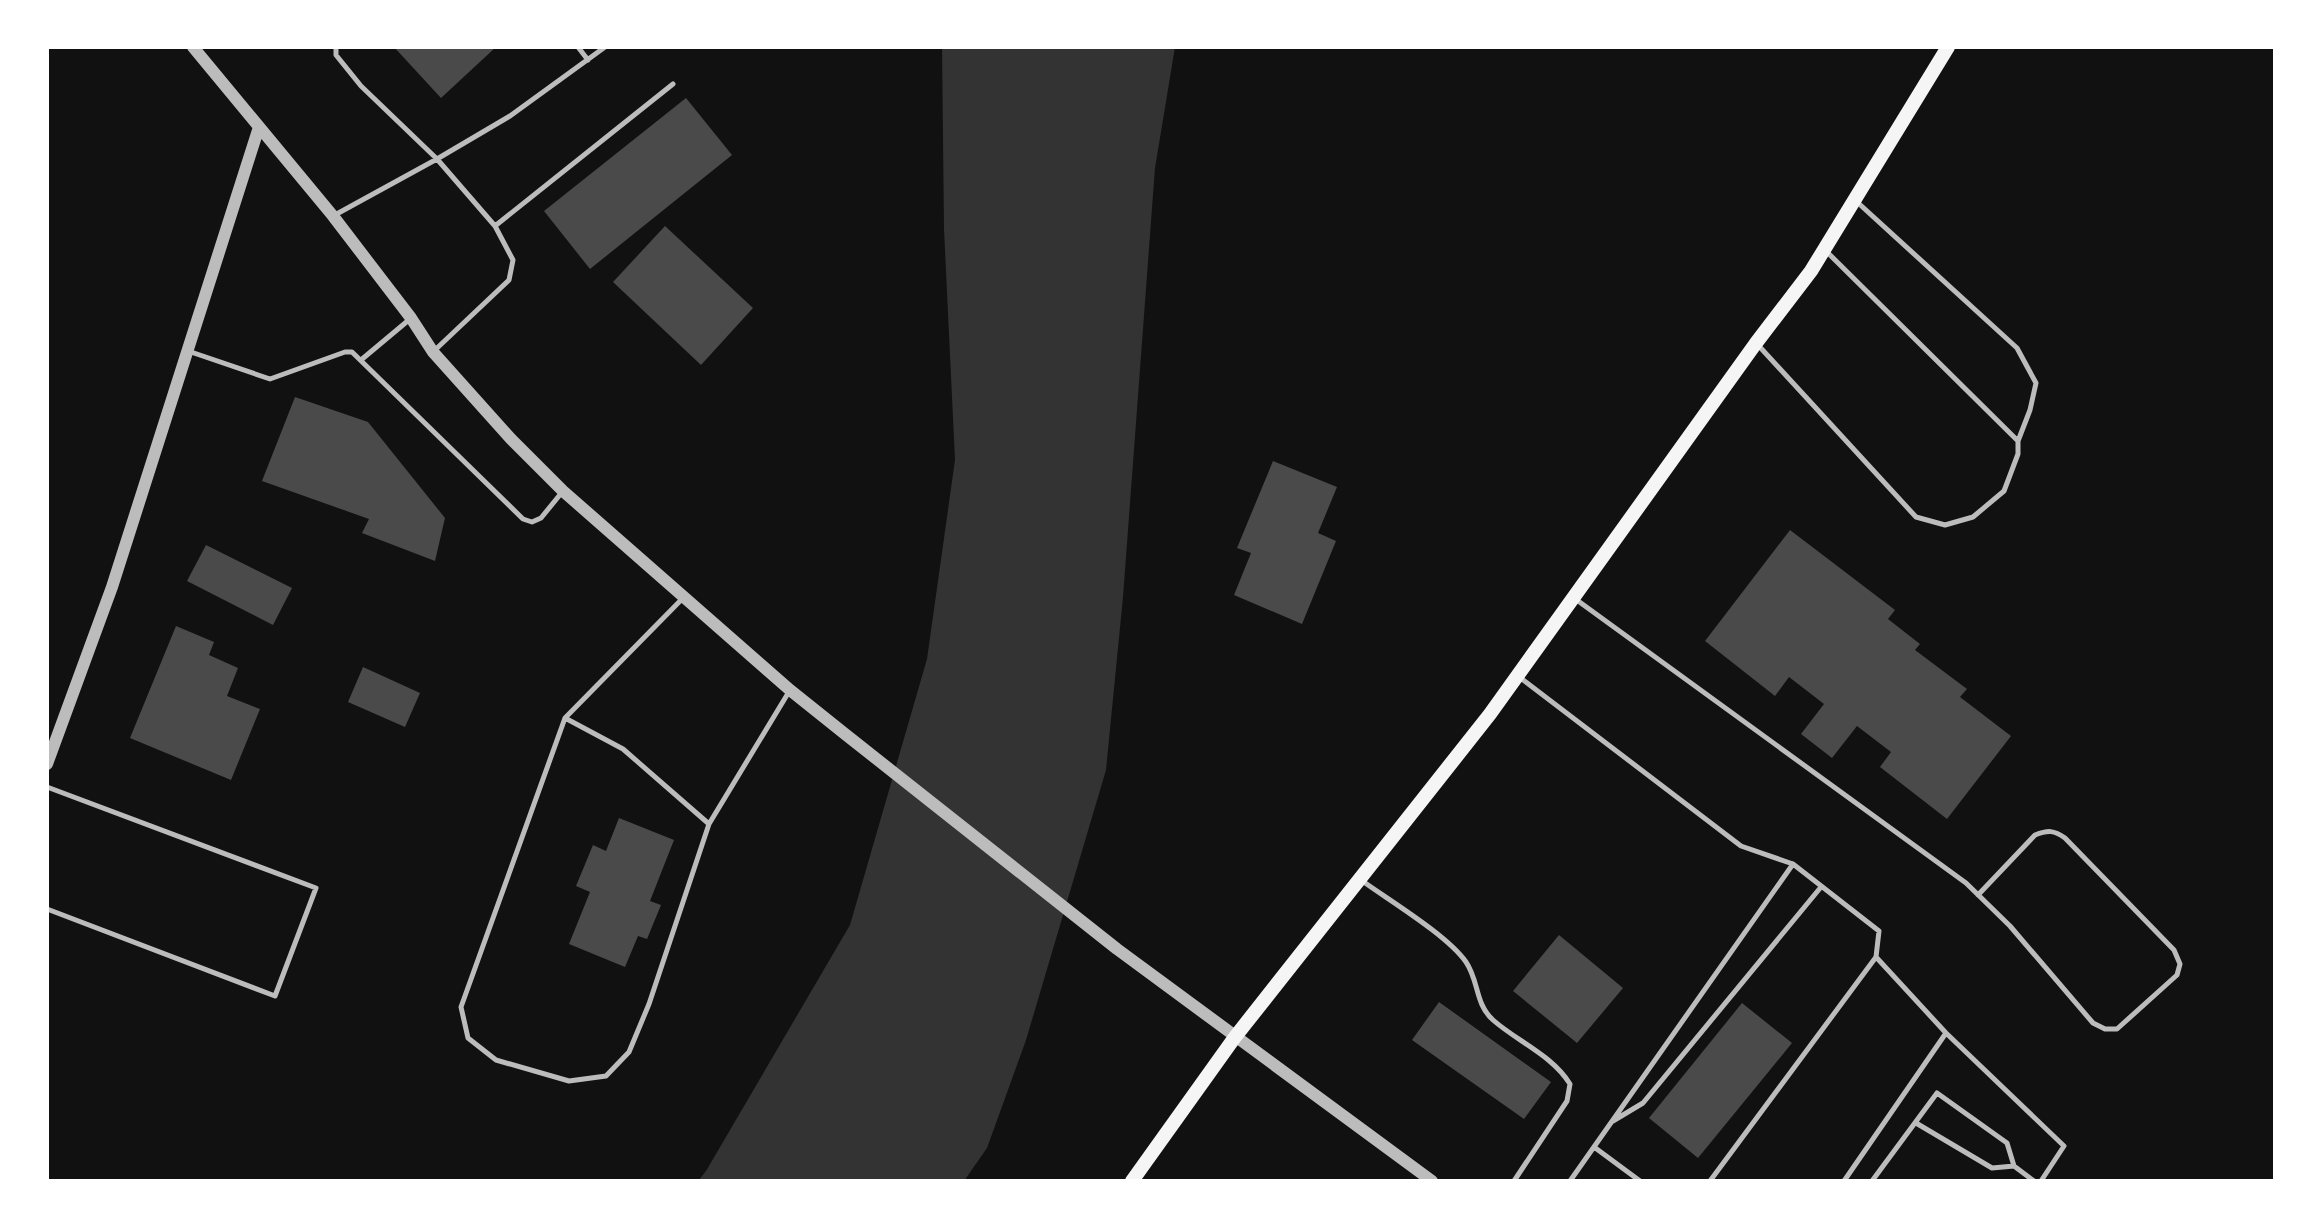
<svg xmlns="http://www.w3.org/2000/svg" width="2322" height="1228" font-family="'Sofia Sans Condensed',sans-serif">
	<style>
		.water { fill: #333 }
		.building { fill: #4a4a4a }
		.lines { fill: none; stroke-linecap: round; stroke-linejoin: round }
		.service { stroke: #bcbcbc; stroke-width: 5 }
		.tertiary { stroke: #bcbcbc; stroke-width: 12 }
		.secondary { stroke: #f5f5f5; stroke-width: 14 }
	</style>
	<rect width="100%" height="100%" fill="#111"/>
	<!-- water -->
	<path class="water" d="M 942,47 L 1175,47 L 1155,168 L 1123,597 L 1106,770 L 1026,1040 L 987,1148 L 964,1181 L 698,1181 L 706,1171 L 850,925 L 927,659 L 955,460 L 944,229 Z"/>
	<!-- building -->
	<path class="building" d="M 394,47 L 496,47 L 441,98 Z
		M 686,98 L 732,155 L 590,269 L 544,211 Z
		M 665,226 L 753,308 L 701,365 L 613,282 Z
		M 295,397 L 368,422 L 445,518 L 435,561 L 362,533 L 369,519 L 262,481 Z
		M 1273,461 L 1337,487 L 1318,533 L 1336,541 L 1302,624 L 1234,595 L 1251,553 L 1237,548 Z
		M 1790,530 L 1895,610 L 1888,619 L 1920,644 L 1915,650 L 1967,689 L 1960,697 L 2011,736 L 1947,819 L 1880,767 L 1891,752 L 1857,726 L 1832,758 L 1801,734 L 1824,704 L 1789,677 L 1775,696 L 1705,641 Z
		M 206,545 L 292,588 L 273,625 L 187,581 Z
		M 176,626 L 214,642 L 209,655 L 238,668 L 227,696 L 260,709 L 231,780 L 130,738 Z
		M 363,667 L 420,693 L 405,727 L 348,702 Z
		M 619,818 L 674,840 L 650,901 L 661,905 L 647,939 L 638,936 L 625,967 L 569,944 L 590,892 L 576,886 L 593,845 L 606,851 Z
		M 1559,935 L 1623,988 L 1577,1043 L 1513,991 Z
		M 1439,1002 L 1551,1082 L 1524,1119 L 1412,1040 Z
		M 1742,1003 L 1792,1043 L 1698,1158 L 1649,1118 Z"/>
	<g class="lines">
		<!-- service -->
		<path class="service" d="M 336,47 L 336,55 L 361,86 L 437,159 L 495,226 L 513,260 L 509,280 L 435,350
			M 578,47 L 588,60
			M 333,216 L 437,159 L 510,116 L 605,47
			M 495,226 L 673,84
			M 1826,251 L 2018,441
			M 1758,345 L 1916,517 L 1945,525 L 1973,517 L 2004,491 L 2018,454 L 2018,441 L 2030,410 L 2036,383 L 2017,348 L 1856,201
			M 188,351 L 270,379 L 345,352 L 352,352 L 523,519 L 532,522 L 541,518 L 563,491
			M 361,360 L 410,319
			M 684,597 L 565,718 L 461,1007 L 468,1038 L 496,1060 L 569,1081 L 606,1076 L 629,1052 L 649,1004 L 709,824 L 790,690
			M 1574,598 L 1966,883 L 2010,926 L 2093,1023 L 2105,1029 L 2117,1029 L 2177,975 L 2180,964 L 2174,950 L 2065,838 C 2054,830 2048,830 2035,835 L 1978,895
			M 1518,676 L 1741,846 L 1793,864 L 1879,931 L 1876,957 L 1710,1181
			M 565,718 L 623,749 L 709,824
			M 47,787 L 316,888 L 275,996 L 47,909
			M 1361,880 C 1390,901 1447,935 1466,962 C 1479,981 1475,1004 1493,1020 C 1518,1042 1552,1055 1570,1084 L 1567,1101 L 1514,1181
			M 1876,957 L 1946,1033 L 2064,1146 L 2041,1181
			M 1613,1121 L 1643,1103 L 1821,887
			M 1916,1123 L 1992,1168 L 2014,1166 L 2034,1181
			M 1594,1147 L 1640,1181
			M 1570,1181 L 1793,864
			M 1844,1181 L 1946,1033
			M 1872,1181 L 1937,1093 L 2007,1143 L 2014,1166"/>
		<!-- tertiary -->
		<path class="tertiary" d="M 193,47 L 333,216 L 411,318 L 433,352 L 511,439 L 563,491 L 790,690 L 845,734 L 1117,949 L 1432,1181
			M 47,764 L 112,587 L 259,127"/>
		<!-- secondary -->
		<path class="secondary" d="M 1132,1181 L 1235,1037 L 1490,714 L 1756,343 L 1811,271 L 1948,47"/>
	</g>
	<!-- border -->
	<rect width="2322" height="1228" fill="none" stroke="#ffffff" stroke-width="98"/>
</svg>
